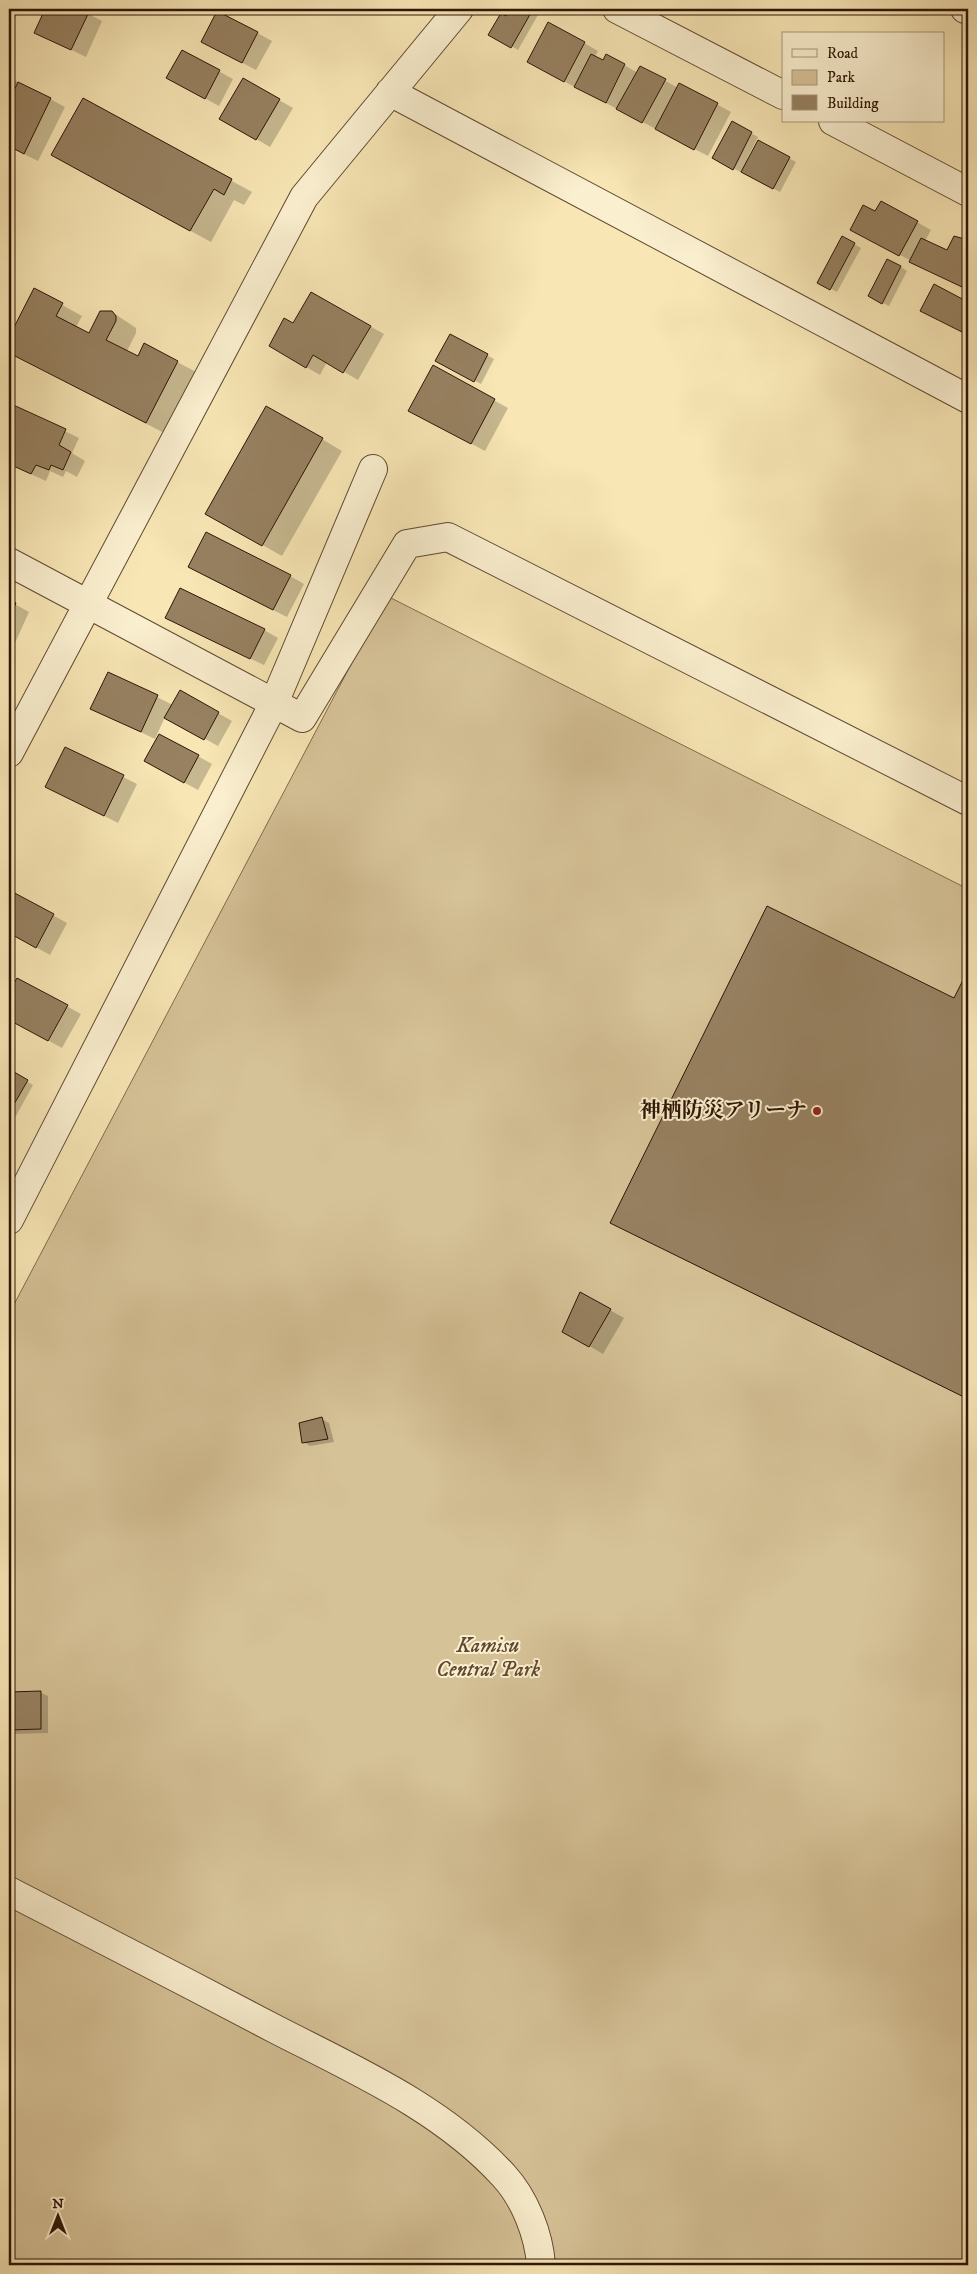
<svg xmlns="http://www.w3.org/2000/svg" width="977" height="2274" font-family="'IM FELL DW Pica','Noto Serif JP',serif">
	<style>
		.green { fill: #d6c297; stroke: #826b4e }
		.shadow { fill: #0003 }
		.building { fill: #978161; stroke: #2e1405 }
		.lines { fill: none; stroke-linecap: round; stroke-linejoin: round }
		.minor-casing { stroke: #604831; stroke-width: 30 }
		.minor { stroke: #faefcf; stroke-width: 28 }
		.poi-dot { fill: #8f2418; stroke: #faefcf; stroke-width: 2 }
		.labels { text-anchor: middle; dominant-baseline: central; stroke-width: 4; stroke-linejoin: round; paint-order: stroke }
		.poi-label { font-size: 21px; font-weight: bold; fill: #2e1405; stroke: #faefcf; text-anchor: end }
		.park-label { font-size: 21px; font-style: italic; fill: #604831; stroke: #faefcf }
	</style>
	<rect width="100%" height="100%" fill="#f8e6b5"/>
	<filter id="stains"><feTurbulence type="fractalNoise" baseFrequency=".004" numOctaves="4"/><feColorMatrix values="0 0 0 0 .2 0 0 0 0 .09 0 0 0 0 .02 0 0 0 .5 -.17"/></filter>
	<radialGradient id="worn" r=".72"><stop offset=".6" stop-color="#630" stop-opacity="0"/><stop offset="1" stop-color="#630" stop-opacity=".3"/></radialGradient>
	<!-- green -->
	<path class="green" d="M 387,596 L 968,889 L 968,2265 L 9,2265 L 9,1314 Z"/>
	<!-- shadow -->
	<path class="shadow" d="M 9,9 L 20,9 L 13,22 L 9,20 Z
		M 46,9 L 79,9 L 102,21 L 86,57 L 35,32 Z
		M 511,9 L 526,9 L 538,15 L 518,50 L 490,34 L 506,17 Z
		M 218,12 L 272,41 L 256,70 L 216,49 Z
		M 584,43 L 598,51 L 595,57 L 604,62 L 624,65 L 638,73 L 641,67 L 678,88 L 680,84 L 731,112 L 708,156 L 542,70 Z
		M 183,52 L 233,79 L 219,106 L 168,78 Z
		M 9,77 L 65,107 L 38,161 L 9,147 Z
		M 244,80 L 293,108 L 270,147 L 221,119 Z
		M 84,100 L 252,192 L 244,205 L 234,200 L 211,242 L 73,167 Z
		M 732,123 L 758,137 L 747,159 L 749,160 L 759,142 L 796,162 L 780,192 L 713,158 Z
		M 881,202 L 931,230 L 925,241 L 948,252 L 955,238 L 968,242 L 968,290 L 865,237 Z
		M 843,238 L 861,248 L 837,292 L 819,282 Z
		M 901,267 L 907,271 L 889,306 L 869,296 Z
		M 35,290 L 82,316 L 76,327 L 90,334 L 112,312 L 136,328 L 136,333 L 127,351 L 138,358 L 145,345 L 198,373 L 166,434 L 9,352 L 9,340 Z
		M 311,293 L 384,334 L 358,380 L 327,362 L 320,375 L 270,346 L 293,325 Z
		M 451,336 L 494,359 L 481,384 L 437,361 Z
		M 433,367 L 508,408 L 485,451 L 423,418 Z
		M 9,404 L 79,438 L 72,453 L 85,461 L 77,477 L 66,471 L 63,477 L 50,471 L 46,481 L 9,464 Z
		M 322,439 L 342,451 L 282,556 L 227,525 Z
		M 203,575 L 290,576 L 304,584 L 287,617 Z
		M 9,601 L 29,612 L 11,652 L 9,651 Z
		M 180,625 L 264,630 L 278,638 L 264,665 Z
		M 108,673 L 173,705 L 180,692 L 232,721 L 218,746 L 165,717 L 155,739 L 92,709 Z
		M 160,735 L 212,764 L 198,790 L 159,769 Z
		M 65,748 L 137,784 L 118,823 L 61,794 Z
		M 9,891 L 67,923 L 50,955 L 9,932 Z
		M 968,973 L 968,1399 L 611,1223 L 955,1000 Z
		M 17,979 L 81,1014 L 62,1048 L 9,1019 L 9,995 Z
		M 9,1071 L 33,1085 L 16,1116 L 9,1112 Z
		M 581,1294 L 624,1318 L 603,1354 L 564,1331 Z
		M 322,1419 L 329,1423 L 334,1442 L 310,1446 L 304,1442 Z
		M 41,1693 L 48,1696 L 48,1733 L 14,1734 L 9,1730 L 9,1694 Z"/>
	<!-- building -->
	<path class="building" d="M 45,9 L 82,9 L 89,12 L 71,50 L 34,33 Z
		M 510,9 L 529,9 L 532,11 L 511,48 L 488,35 L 501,13 L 506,16 Z
		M 217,11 L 258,32 L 242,63 L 201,42 Z
		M 548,22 L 585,42 L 564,82 L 527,62 Z
		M 182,50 L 220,70 L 205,99 L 166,78 Z
		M 591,54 L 603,60 L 606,54 L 625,64 L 606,103 L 574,87 Z
		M 640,66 L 666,79 L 642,123 L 616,109 Z
		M 9,76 L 14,78 L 9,89 Z
		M 243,78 L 280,99 L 256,140 L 219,119 Z
		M 18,82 L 51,98 L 24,154 L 9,146 L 9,101 Z
		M 679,83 L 718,103 L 694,150 L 655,129 Z
		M 83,98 L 232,179 L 224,195 L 214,189 L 190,231 L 51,155 Z
		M 732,121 L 752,132 L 733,170 L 712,158 Z
		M 758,140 L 790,157 L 773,189 L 741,172 Z
		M 881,201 L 918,221 L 899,256 L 850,230 L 863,205 L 875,211 Z
		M 842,236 L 855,243 L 830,290 L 817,283 Z
		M 954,236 L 968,240 L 968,274 L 962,287 L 909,262 L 921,238 L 947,250 Z
		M 887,259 L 901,266 L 882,304 L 868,296 Z
		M 934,284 L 968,302 L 968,335 L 920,311 Z
		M 34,288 L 63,303 L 56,316 L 89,333 L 100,311 L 112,311 L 116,316 L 116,321 L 106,340 L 138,356 L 144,343 L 178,361 L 146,423 L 9,353 L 9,337 Z
		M 311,292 L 371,326 L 343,373 L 313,355 L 306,368 L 269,346 L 284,318 L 293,323 Z
		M 450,334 L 488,354 L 474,382 L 435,361 Z
		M 433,365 L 495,399 L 471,444 L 408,411 Z
		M 9,403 L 66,429 L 59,445 L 71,452 L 63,470 L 51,465 L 49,470 L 36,465 L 31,474 L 9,464 Z
		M 266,406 L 323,438 L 262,546 L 205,514 Z
		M 206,532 L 291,575 L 273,610 L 188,567 Z
		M 180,588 L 265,629 L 250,659 L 165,618 Z
		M 9,600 L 16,603 L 9,619 Z
		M 108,672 L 158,695 L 141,732 L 90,709 Z
		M 180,690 L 219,712 L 204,740 L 164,718 Z
		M 159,734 L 199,755 L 184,783 L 144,761 Z
		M 65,747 L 124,775 L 104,816 L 45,787 Z
		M 9,890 L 54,914 L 36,948 L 9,933 Z
		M 767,906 L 954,998 L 968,970 L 968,1399 L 610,1223 Z
		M 17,978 L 68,1005 L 48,1041 L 9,1020 L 9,992 Z
		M 9,1069 L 28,1080 L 9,1113 Z
		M 580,1292 L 611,1309 L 589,1347 L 562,1332 Z
		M 322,1417 L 328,1439 L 302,1443 L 299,1423 Z
		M 41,1691 L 41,1729 L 9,1730 L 9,1692 Z"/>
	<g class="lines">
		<defs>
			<path id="minor" d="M 617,9 L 783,95
				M 965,9 L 968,10
				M 390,92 L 968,399
				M 833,121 L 968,192
				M 9,562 L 302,718 L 407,544 L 448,537 L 968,801
				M 9,753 L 304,197 L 459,9
				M 9,1220 L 274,703 L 373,469
				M 9,1891 C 98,1937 188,1983 277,2030 C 357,2071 443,2109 504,2176 C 525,2199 539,2235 541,2265"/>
		</defs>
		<!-- minor casing -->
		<use href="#minor" class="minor-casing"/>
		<!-- minor -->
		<use href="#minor" class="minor"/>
	</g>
	<!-- markers -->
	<circle class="poi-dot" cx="817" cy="1111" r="5"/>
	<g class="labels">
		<!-- poi labels -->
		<g class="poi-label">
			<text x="807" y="1111">神栖防災アリーナ</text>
		</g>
		<!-- park labels -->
		<g class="park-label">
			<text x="488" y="1646">Kamisu<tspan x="488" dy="24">Central Park</tspan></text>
		</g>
	</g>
	<!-- margin -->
	<rect width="977" height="2274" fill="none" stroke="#f8e6b5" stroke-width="30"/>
	<rect x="10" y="10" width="957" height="2254" fill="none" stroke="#2e1405" stroke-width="2.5"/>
	<rect x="15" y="15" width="947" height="2244" fill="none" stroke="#2e1405"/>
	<!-- legend -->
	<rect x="782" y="32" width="162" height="90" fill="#faefcf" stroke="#a8977e"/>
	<rect x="792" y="49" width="25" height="8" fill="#faefcf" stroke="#a8977e"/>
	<text x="827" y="58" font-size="15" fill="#2e1405">Road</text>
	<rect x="792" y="70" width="25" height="15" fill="#d6c297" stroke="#a8977e"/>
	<text x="827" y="82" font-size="15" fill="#2e1405">Park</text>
	<rect x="792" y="95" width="25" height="15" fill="#978161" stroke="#a8977e"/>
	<text x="827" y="108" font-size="15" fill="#2e1405">Building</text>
	<!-- north arrow -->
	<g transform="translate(58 2216)" stroke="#faefcf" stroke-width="4" paint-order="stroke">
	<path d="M0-4L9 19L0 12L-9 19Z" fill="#2e1405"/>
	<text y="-8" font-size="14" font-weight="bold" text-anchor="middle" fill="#2e1405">N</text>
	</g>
	<rect width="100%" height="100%" filter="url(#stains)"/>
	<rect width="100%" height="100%" fill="url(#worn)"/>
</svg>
